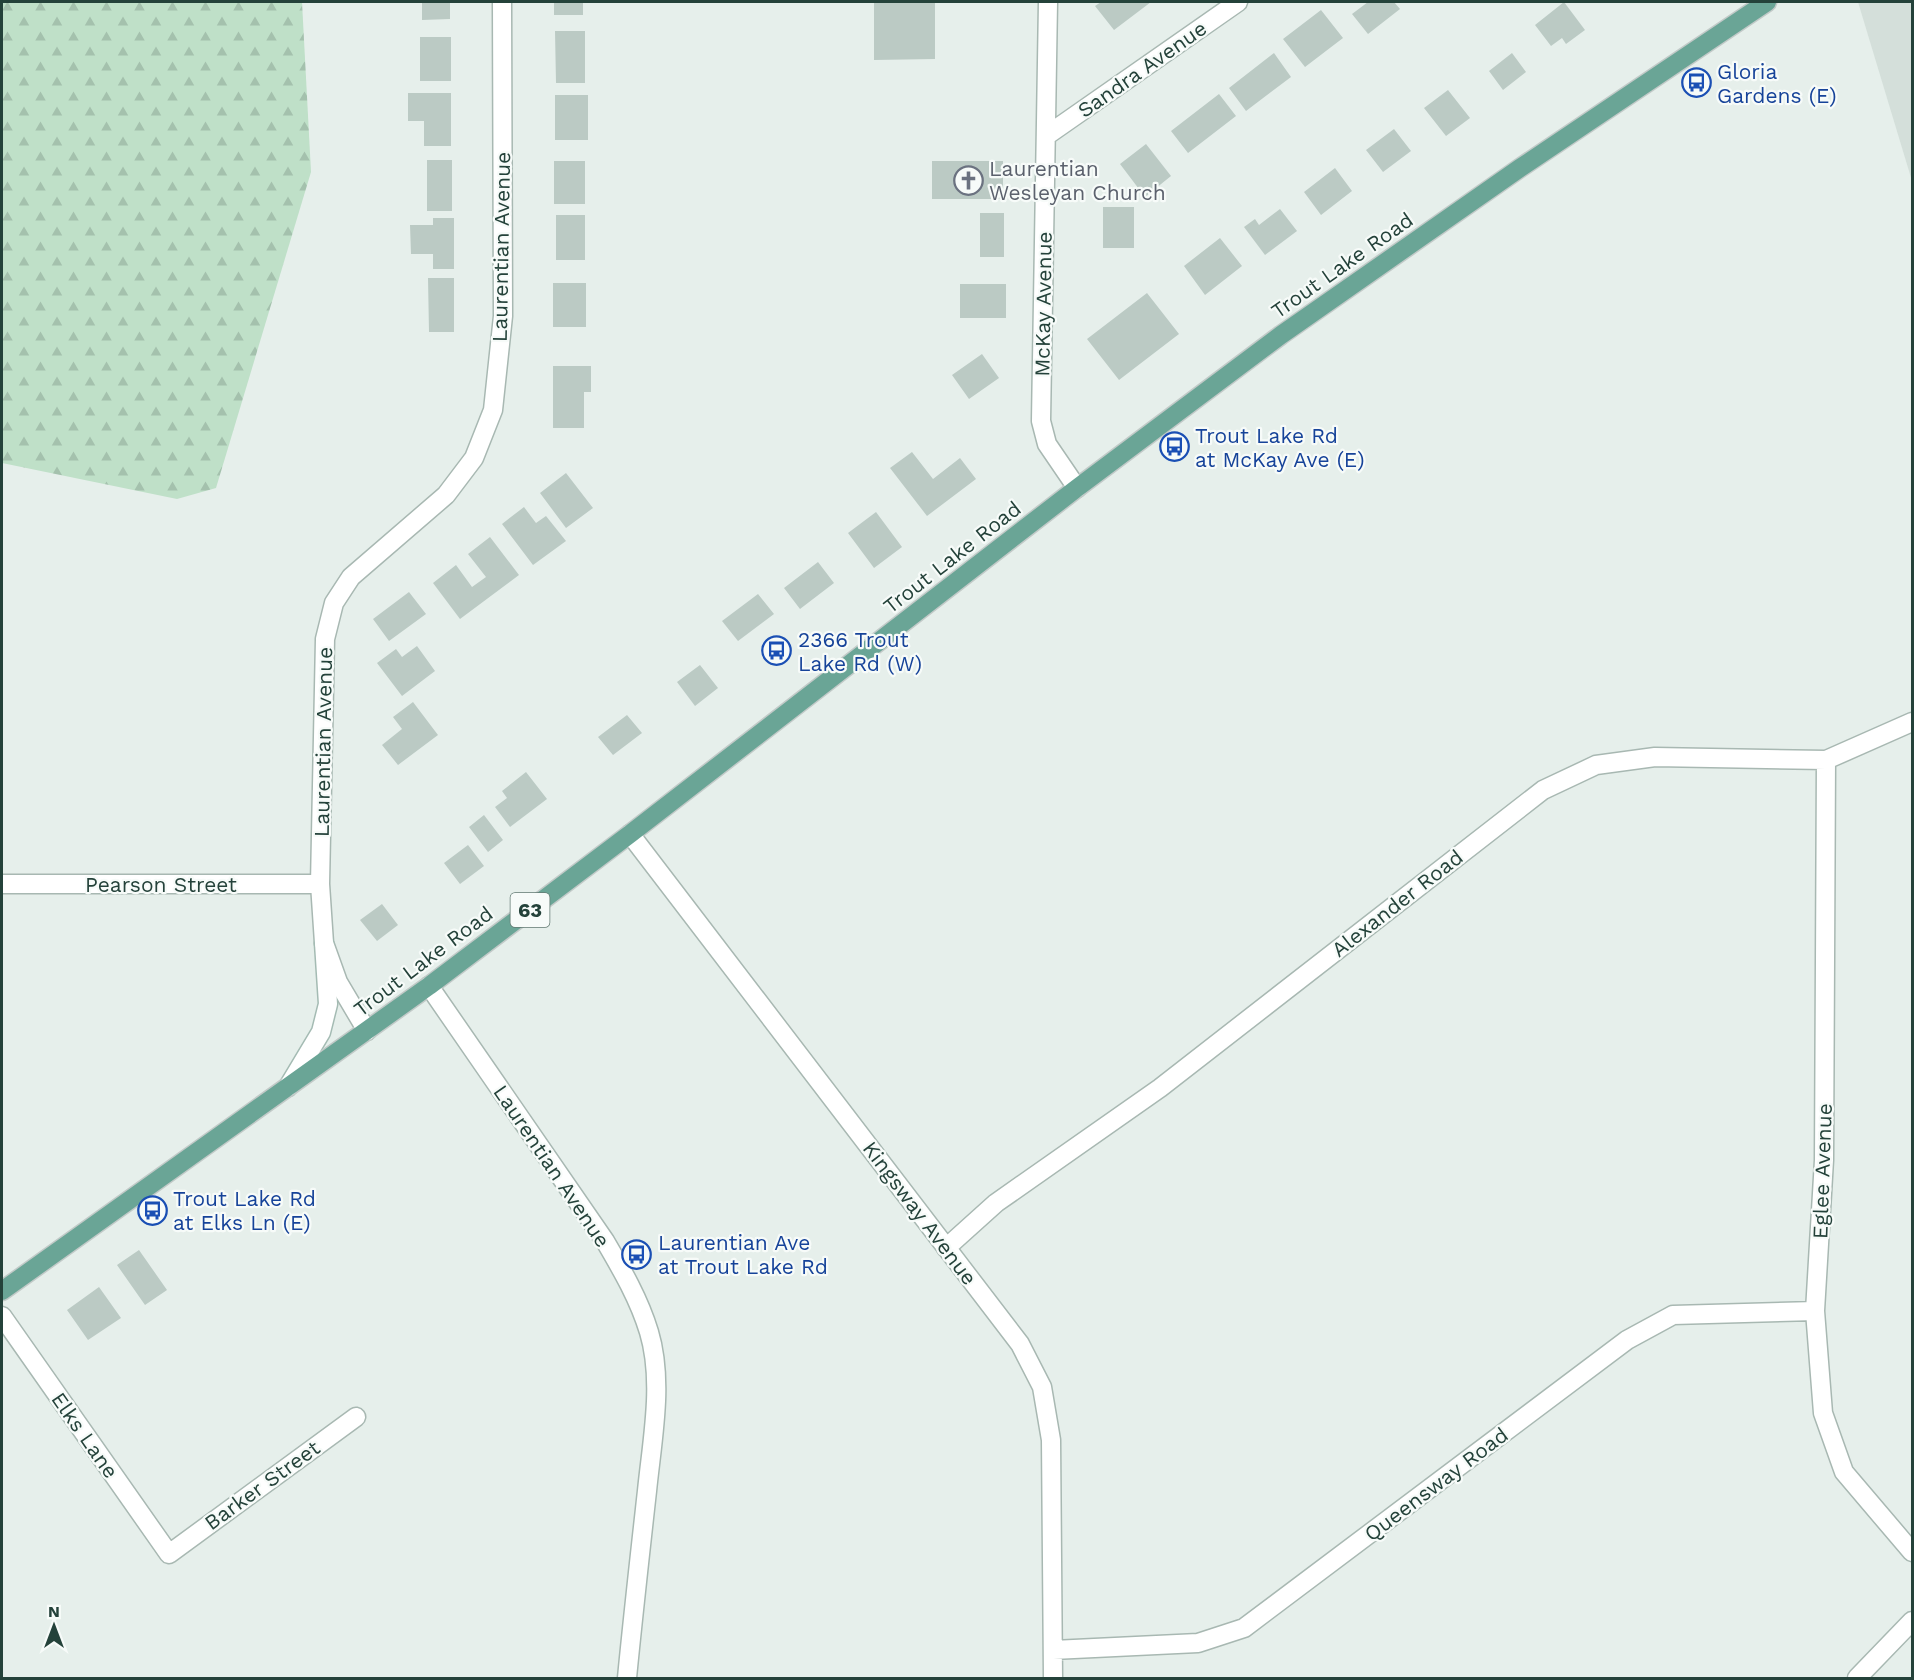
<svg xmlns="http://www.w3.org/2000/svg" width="1914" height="1680" font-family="'Work Sans',sans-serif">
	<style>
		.built { fill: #d4dfda }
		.forest { fill: url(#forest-firs) }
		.building { fill: #bbcac4 }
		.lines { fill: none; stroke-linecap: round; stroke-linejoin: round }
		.street-casing { stroke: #a8b8b2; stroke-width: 21 }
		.secondary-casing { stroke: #a4bbb3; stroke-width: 21 }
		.primary-casing { stroke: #c2cac8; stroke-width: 21 }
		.street { stroke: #fff; stroke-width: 18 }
		.secondary { stroke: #fff; stroke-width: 18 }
		.primary { stroke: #6aa596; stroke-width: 18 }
		.labels { text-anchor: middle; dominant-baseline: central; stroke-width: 4.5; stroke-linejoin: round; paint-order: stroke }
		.shield { fill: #f7fbf9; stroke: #637a73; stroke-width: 1.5 }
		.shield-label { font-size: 20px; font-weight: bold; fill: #24423a }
		.street-label { font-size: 21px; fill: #24423a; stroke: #f7fbf9 }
		.transit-label { font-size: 21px; fill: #164399; stroke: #f7fbf9; text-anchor: start }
		.worship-label { font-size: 21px; fill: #5b616d; stroke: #f7fbf9; text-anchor: start }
	</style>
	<defs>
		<pattern id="forest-firs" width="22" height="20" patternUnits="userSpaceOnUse" patternTransform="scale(1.5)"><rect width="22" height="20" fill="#bfe0c8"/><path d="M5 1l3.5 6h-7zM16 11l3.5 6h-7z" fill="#a4c1ad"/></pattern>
	</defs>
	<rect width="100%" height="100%" fill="#e6efeb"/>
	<!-- built -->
	<path class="built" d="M 1858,2 L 1912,2 L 1912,181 Z"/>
	<!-- forest -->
	<path class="forest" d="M 2,2 L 302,2 L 311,172 L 216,488 L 177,499 L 2,463 Z"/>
	<!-- building -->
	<path class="building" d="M 422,2 L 450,2 L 450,19 L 422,20 Z
		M 554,2 L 583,2 L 583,15 L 554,15 Z
		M 874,2 L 935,2 L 935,59 L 874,60 Z
		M 1101,2 L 1151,2 L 1114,30 L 1095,6 Z
		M 1368,2 L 1394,2 L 1400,9 L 1368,34 L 1352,14 Z
		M 1564,2 L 1585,30 L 1566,44 L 1562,38 L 1551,46 L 1535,25 Z
		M 1321,10 L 1343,38 L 1305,67 L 1283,39 Z
		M 555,31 L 585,31 L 585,83 L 556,83 Z
		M 420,37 L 451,37 L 451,81 L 420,81 Z
		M 1274,53 L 1291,77 L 1246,111 L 1229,88 Z
		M 1512,53 L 1526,72 L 1503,90 L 1489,71 Z
		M 1448,90 L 1470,118 L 1446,136 L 1424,108 Z
		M 408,93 L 451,93 L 451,146 L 424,146 L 424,121 L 408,121 Z
		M 1219,94 L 1236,116 L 1188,153 L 1171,131 Z
		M 555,95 L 588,95 L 588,140 L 555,140 Z
		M 1394,129 L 1411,151 L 1383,172 L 1366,150 Z
		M 1146,144 L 1171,176 L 1145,197 L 1120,164 Z
		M 427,160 L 452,160 L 452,211 L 427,211 Z
		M 554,161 L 585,161 L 585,204 L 554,204 Z
		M 932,161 L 1003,161 L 1003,199 L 932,199 Z
		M 1335,168 L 1352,191 L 1321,215 L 1304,192 Z
		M 1103,207 L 1134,207 L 1134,248 L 1103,248 Z
		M 1280,209 L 1297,231 L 1265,255 L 1244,227 L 1255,219 L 1259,225 Z
		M 980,213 L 1004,213 L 1004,257 L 980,257 Z
		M 556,215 L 585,215 L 585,260 L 556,260 Z
		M 433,218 L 454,218 L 454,269 L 433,269 L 433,254 L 411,254 L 410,225 L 433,225 Z
		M 1220,238 L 1242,266 L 1205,295 L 1184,266 Z
		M 428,278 L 454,278 L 454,332 L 429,332 Z
		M 553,283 L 586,283 L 586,327 L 553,327 Z
		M 960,284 L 1006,284 L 1006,318 L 960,318 Z
		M 1147,293 L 1179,334 L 1119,380 L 1087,339 Z
		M 982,354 L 999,378 L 969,399 L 952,375 Z
		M 553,366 L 591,366 L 591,392 L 584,392 L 584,428 L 553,428 Z
		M 912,452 L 933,479 L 960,458 L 976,479 L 927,516 L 890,468 Z
		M 566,473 L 593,508 L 566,528 L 540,493 Z
		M 524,507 L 536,523 L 546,516 L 566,541 L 533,565 L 502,524 Z
		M 876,512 L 902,547 L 874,568 L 848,533 Z
		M 490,537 L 519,575 L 460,619 L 433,583 L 456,565 L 472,587 L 486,577 L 468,554 Z
		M 818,562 L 834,583 L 800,609 L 784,588 Z
		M 409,592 L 426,614 L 389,641 L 373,619 Z
		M 758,594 L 774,614 L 738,641 L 722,621 Z
		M 417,646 L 435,671 L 402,696 L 377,663 L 396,649 L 402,657 Z
		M 700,665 L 718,688 L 695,706 L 677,682 Z
		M 413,702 L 438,735 L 398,765 L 382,745 L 402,729 L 393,717 Z
		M 627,715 L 642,733 L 613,755 L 598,737 Z
		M 526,772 L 547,799 L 510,827 L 495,807 L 507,798 L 502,791 Z
		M 484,815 L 503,840 L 488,852 L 469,827 Z
		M 468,845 L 484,866 L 460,884 L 444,863 Z
		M 382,904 L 398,925 L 377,941 L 360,920 Z
		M 139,1250 L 167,1290 L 145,1305 L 117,1265 Z
		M 99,1287 L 121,1318 L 88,1340 L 67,1310 Z"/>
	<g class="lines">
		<defs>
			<path id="street" d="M 1048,2 L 1041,421 L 1047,444 L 1077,488
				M 1046,136 L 1238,2
				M 1826,760 L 1824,1160 L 1815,1311 L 1823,1413 L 1844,1472 L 1912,1552
				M 630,834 L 1020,1344 L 1042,1387 L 1051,1440 L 1053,1678
				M 2,884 L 320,884
				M 429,986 L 605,1241 C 622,1270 639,1299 649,1332 C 664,1382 652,1440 647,1491 C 640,1554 633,1616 627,1678
				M 367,1031 L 338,982 L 324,943 L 320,884 L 325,639 L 334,603 L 351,577 L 446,495 L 474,458 L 493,410 L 503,316 L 502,2
				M 946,1248 L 996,1203 L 1160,1088 L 1543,790 L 1596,765 L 1655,757 L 1826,760 L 1912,722
				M 2,1316 L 169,1554 L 356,1417
				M 1053,1650 L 1198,1643 L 1244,1628 L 1627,1340 L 1673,1315 L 1815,1311
				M 1857,1678 L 1912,1621"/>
			<path id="secondary" d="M 288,1087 L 321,1032 L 328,1004 L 324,943"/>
			<path id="primary" d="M 2,1291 L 429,986 L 630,834 L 1077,488 L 1281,335 L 1520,168 L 1767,2"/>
		</defs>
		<!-- street casing -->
		<use href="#street" class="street-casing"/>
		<!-- secondary casing -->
		<use href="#secondary" class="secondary-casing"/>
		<!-- primary casing -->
		<use href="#primary" class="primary-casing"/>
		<!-- street -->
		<use href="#street" class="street"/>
		<!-- secondary -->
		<use href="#secondary" class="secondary"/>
		<!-- primary -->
		<use href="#primary" class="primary"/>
	</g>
	<!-- icons -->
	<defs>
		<symbol id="bus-ring" viewBox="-11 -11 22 22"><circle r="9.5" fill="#f7fbf9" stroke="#1a4fb4" stroke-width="1.5"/><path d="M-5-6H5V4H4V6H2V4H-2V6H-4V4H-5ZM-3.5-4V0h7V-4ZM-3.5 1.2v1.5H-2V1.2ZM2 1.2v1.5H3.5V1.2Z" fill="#1a4fb4"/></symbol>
		<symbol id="church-ring" viewBox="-11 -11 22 22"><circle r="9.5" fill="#f7fbf9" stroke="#6b7280" stroke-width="1.5"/><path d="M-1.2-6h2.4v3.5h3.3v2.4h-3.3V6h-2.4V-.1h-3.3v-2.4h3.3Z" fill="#6b7280"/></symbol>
	</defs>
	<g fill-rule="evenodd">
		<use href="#bus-ring" x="1680" y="66" width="33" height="33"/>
		<use href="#church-ring" x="952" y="164" width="33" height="33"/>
		<use href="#bus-ring" x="1158" y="430" width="33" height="33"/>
		<use href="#bus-ring" x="760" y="634" width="33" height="33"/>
		<use href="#bus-ring" x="136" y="1194" width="33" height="33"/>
		<use href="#bus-ring" x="620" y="1238" width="33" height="33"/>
	</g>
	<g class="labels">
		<!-- shield labels -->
		<rect class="shield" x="510.5" y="893" width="39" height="34" rx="4.5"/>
		<g class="shield-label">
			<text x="530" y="910">63</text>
		</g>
		<!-- street labels -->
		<g class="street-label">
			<text transform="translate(1142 69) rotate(-35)">Sandra Avenue</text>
			<text transform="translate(501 247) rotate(-89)">Laurentian Avenue</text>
			<text transform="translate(1342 265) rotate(-35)">Trout Lake Road</text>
			<text transform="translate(1043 304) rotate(-89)">McKay Avenue</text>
			<text transform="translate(952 557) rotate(-38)">Trout Lake Road</text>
			<text transform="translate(323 742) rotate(-89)">Laurentian Avenue</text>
			<text x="161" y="884">Pearson Street</text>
			<text transform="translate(1397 903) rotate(-38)">Alexander Road</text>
			<text transform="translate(423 961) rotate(-37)">Trout Lake Road</text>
			<text transform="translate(552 1166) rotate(56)">Laurentian Avenue</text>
			<text transform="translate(1822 1171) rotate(-88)">Eglee Avenue</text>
			<text transform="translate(920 1213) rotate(53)">Kingsway Avenue</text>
			<text transform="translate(85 1435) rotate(55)">Elks Lane</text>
			<text transform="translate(1436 1484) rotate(-37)">Queensway Road</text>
			<text transform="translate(262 1485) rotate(-36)">Barker Street</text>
		</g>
		<!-- transit labels -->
		<g class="transit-label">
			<text x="1717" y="71">Gloria<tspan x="1717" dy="24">Gardens (E)</tspan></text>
			<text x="1195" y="435">Trout Lake Rd<tspan x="1195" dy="24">at McKay Ave (E)</tspan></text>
			<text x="798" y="639">2366 Trout<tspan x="798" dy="24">Lake Rd (W)</tspan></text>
			<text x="173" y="1198">Trout Lake Rd<tspan x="173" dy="24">at Elks Ln (E)</tspan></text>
			<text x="658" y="1242">Laurentian Ave<tspan x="658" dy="24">at Trout Lake Rd</tspan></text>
		</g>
		<!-- worship labels -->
		<g class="worship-label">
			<text x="989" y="168">Laurentian<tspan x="989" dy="24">Wesleyan Church</tspan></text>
		</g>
	</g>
	<!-- border -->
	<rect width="1914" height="1680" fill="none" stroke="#24423a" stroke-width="6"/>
	<!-- north arrow -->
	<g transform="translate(54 1626)" stroke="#f7fbf9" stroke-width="4.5" paint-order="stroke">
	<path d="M0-4.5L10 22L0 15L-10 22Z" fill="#24423a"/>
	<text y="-9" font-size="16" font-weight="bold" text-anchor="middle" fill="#24423a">N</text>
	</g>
</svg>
